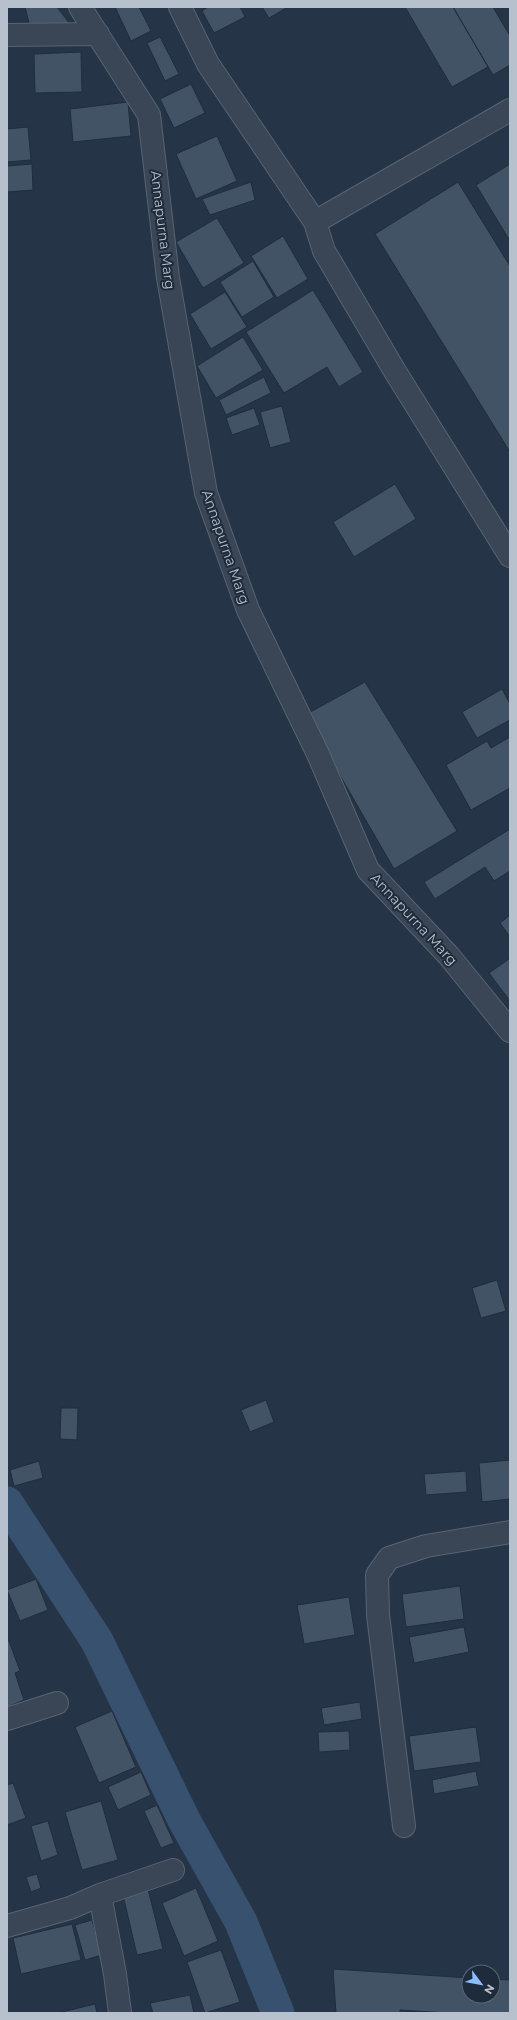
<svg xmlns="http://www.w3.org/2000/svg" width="517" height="2020" font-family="Montserrat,sans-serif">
  <rect width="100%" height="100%" fill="#253446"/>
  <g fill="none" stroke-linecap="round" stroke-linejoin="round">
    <path stroke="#37516e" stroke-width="33" d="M7,1503L97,1641L184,1820L241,1922L278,2013"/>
  </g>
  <path fill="#415365" stroke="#202d3c" d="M25,7H57L70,24L30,27Z
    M115,7H139L151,31L131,41Z
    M208,7H240L245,17L214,33L202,11Z
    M262,7H288L269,18Z
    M405,7H453L488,67L452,87Z
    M453,7H493L510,36V65L493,75Z
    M160,37L179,74L165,81L147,43Z
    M81,52L82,92L35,93L34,54Z
    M191,84L205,113L174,128L160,99Z
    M128,102L131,136L73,142L70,109Z
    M28,127L31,160L7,162V129Z
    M217,136L237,181L196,199L176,154Z
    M32,164L33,190L7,192V166Z
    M510,164V241L476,185Z
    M251,182L255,200L210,215L202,199Z
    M458,182L510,266V452L375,234Z
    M217,218L244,263L203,288L176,242Z
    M283,236L308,279L277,298L251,256Z
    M253,261L274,297L242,317L220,282Z
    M313,290L363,372L339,387L327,367L284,393L246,332Z
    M225,292L247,327L211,349L190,314Z
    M243,337L263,370L216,398L197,366Z
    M264,377L271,393L226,415L219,400Z
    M282,406L291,442L270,448L260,412Z
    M254,408L260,425L232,435L226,418Z
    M395,484L416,519L354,557L333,522Z
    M365,682L457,831L394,869L305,715Z
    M502,689L510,704V720L477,738L462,712Z
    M510,737V788L471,810L446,765L487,741L491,748Z
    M510,829V871L494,881L485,867L435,899L424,882Z
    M510,915V937L500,923Z
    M509,959L510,961V1001L489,973Z
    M497,1280L506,1311L481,1318L472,1288Z
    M266,1400L274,1422L250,1432L241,1410Z
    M61,1408H78L77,1440L60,1439Z
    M510,1460V1499L482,1502L479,1463Z
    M39,1461L43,1478L14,1486L10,1470Z
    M466,1471L467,1492L426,1495L424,1474Z
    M36,1579L48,1610L20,1621L7,1590Z
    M460,1586L464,1619L406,1627L402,1594Z
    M349,1597L355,1635L304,1644L297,1605Z
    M464,1627L469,1652L414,1663L409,1637Z
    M9,1641L20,1671L15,1673L24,1700L7,1707V1642Z
    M360,1702L362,1719L324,1725L321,1708Z
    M112,1711L136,1767L99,1783L75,1727Z
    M476,1727L481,1762L414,1771L409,1736Z
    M349,1731L350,1750L319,1752L318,1732Z
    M476,1771L479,1786L434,1794L432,1780Z
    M141,1772L151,1795L118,1810L108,1787Z
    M13,1783L26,1818L7,1825V1785Z
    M101,1801L118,1860L82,1870L65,1812Z
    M157,1805L174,1843L161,1848L144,1811Z
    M48,1821L58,1855L41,1861L31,1826Z
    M37,1874L41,1888L31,1892L26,1877Z
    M147,1885L163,1949L137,1955L122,1891Z
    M196,1888L218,1941L184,1956L162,1903Z
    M92,1920L102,1955L85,1960L75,1925Z
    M72,1924L81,1960L21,1974L13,1938Z
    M221,1950L240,2002L205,2013L187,1962Z
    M333,1969L469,1978V1996H493V1979L510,1980V2013H448L400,2010V2013H336Z
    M190,1995L194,2013H153L150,2003Z
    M95,2004L97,2013H58Z"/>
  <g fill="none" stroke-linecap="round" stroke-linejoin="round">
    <defs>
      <path id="street" d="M80,7L149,115L168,278L206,493L248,610L318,754L368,870L449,956L510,1031
        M180,7L208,64L315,222L324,251L396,373L510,556
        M7,35L98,34
        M315,222L510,110
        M7,1719L57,1703
        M404,1826L378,1615L377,1575L389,1558L426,1546L510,1532
        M100,1895L173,1870
        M7,1926L70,1908L100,1895L115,1974L120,2013"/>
    </defs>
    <use href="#street" stroke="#586472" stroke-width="24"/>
    <use href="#street" stroke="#3a4655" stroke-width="22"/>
  </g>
  <g text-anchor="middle" stroke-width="4" stroke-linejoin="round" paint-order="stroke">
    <g font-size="14" fill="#b7c1ce" stroke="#1e2b3a">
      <text transform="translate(163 230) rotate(83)" y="5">Annapurna Marg</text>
      <text transform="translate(226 547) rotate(71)" y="5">Annapurna Marg</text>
      <text transform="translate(414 919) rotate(47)" y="5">Annapurna Marg</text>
    </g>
  </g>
  <rect width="517" height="2020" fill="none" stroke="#b7c1ce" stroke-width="16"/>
  <g transform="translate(481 1984) rotate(122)"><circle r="19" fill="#1e2b3a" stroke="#5b6775"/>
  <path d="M0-3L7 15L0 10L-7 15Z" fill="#8cbeff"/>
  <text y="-6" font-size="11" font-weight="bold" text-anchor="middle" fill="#b7c1ce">N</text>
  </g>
</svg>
